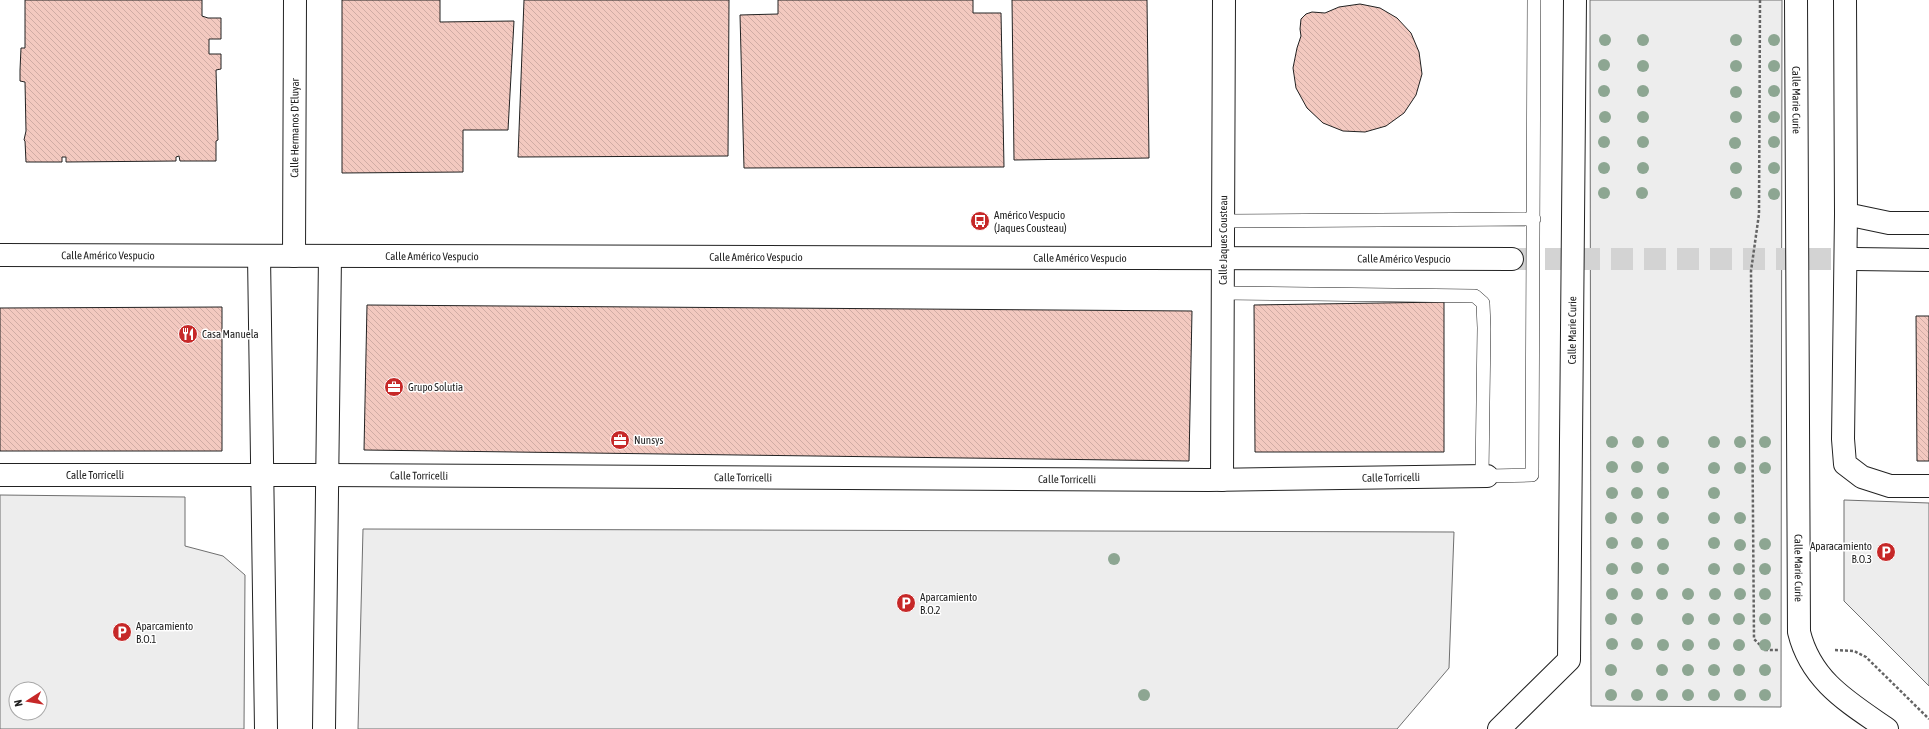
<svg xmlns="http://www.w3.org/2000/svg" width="1929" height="729" font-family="'Asap Condensed',sans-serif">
  <defs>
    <pattern id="building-back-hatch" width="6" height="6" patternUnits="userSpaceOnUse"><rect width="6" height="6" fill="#f3c9c0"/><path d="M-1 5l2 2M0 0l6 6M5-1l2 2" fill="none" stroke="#d0aca5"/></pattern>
  </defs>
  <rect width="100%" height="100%" fill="#fff"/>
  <path fill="#ededed" stroke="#6f6f6f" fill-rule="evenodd" d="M1590,0H1782L1781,707L1591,706Z
    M0,495L185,497V546L223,556L245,575L244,729H0ZM16,689H40V713H16Z
    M1844,500L1929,503V686L1844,601Z
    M363,529L1454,532L1449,668L1397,729H358Z"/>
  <path fill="url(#building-back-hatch)" stroke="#222" d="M25,0H202V16L208,18H221V39H209V54H221V69L216,70L218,140L216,141V161H180L179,156L176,157V161L66,162V157H62V162H26L25,141L24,140L26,131L25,82L20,81V70L21,48H25Z
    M342,0H440V22L514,21L508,130H463V172L342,173Z
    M524,0H729L728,156L518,157Z
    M778,0H973V13H1001L1004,167L744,168L740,15L778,14Z
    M1012,0H1147L1149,158L1014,160Z
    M1360,4L1380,8L1397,18L1411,33L1419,52L1422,74L1416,95L1404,113L1386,126L1365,132L1343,131L1323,123L1307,108L1296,88L1293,68L1297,48L1301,36L1300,29L1301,19L1306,14L1312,12L1325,13L1339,7Z
    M1444,302V452H1255L1254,305Z
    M367,305L1192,311L1189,461L364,450Z
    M222,307V451H0V308Z
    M1916,316H1929V461H1917Z"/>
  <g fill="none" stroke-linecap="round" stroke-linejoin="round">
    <path stroke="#d3d3d3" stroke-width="22" stroke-dasharray="22 11" stroke-linecap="butt" d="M1512,259H1855"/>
    <defs>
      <path id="lane" d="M1224,221L1534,219
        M1223,293L1475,296L1483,303L1484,328L1482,476
        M1487,476L1532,475L1534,0"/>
      <g id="street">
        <path d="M1845,0L1846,214L1843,439L1845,464L1862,477L1890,486H1929"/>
        <path d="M1846,214L1889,223H1929"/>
        <path d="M259,256L266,729"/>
        <path id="s1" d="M294,256L295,0"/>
        <path id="s2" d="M0,475H327L1209,480L1487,476"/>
        <path id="s3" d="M1222,480L1224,0"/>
        <path d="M324,729L330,256"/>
      </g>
      <g id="secondary">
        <path id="s4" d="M0,255L1512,259"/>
        <path d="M1855,259L1929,260"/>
      </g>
      <g id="primary">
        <path id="s5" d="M1796,0L1799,632C1811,681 1848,702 1887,729"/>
        <path id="s6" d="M1499,729L1569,660L1575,0"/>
      </g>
    </defs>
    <use href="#lane" stroke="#222" stroke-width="14"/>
    <use href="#street" stroke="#222" stroke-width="24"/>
    <use href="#secondary" stroke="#222" stroke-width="24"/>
    <use href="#primary" stroke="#222" stroke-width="24"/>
    <path stroke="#646464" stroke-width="2.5" stroke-dasharray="3 2" stroke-linecap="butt" d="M1760,0L1759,214L1751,271L1754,639L1765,650H1778
      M1835,650L1854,651L1866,657L1929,719"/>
    <use href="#lane" stroke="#fff" stroke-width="13"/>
    <use href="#street" stroke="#fff" stroke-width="22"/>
    <use href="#secondary" stroke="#fff" stroke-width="22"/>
    <use href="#primary" stroke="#fff" stroke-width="22"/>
  </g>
  <g fill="#8da692">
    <circle cx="1605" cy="40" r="6"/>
    <circle cx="1643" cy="40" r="6"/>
    <circle cx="1736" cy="40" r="6"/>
    <circle cx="1774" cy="40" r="6"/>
    <circle cx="1604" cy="65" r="6"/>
    <circle cx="1643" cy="66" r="6"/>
    <circle cx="1736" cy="66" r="6"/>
    <circle cx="1774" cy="66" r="6"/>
    <circle cx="1604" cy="91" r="6"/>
    <circle cx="1643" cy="91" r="6"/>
    <circle cx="1774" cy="91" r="6"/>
    <circle cx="1736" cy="92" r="6"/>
    <circle cx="1605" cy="117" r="6"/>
    <circle cx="1643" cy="117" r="6"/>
    <circle cx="1736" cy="117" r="6"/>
    <circle cx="1774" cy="117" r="6"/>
    <circle cx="1604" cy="142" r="6"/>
    <circle cx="1643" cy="142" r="6"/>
    <circle cx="1774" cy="142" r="6"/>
    <circle cx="1735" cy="143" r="6"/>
    <circle cx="1604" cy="168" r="6"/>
    <circle cx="1643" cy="168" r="6"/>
    <circle cx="1736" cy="168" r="6"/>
    <circle cx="1774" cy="168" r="6"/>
    <circle cx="1604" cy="193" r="6"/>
    <circle cx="1642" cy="193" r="6"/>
    <circle cx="1736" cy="193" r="6"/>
    <circle cx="1774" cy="194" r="6"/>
    <circle cx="1612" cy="442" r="6"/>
    <circle cx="1638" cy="442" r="6"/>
    <circle cx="1663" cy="442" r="6"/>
    <circle cx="1714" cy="442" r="6"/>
    <circle cx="1740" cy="442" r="6"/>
    <circle cx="1765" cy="442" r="6"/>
    <circle cx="1612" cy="467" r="6"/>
    <circle cx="1637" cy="467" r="6"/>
    <circle cx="1663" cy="468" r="6"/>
    <circle cx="1714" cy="468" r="6"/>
    <circle cx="1740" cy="468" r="6"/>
    <circle cx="1765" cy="468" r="6"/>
    <circle cx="1612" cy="493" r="6"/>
    <circle cx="1637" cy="493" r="6"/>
    <circle cx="1663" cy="493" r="6"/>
    <circle cx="1714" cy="493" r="6"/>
    <circle cx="1611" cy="518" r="6"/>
    <circle cx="1637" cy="518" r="6"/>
    <circle cx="1663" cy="518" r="6"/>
    <circle cx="1714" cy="518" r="6"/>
    <circle cx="1740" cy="518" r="6"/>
    <circle cx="1612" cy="543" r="6"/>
    <circle cx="1637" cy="543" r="6"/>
    <circle cx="1714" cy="543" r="6"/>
    <circle cx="1663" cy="544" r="6"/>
    <circle cx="1765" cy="544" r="6"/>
    <circle cx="1740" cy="545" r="6"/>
    <circle cx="1114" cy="559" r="6"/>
    <circle cx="1637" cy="568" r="6"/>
    <circle cx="1612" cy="569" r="6"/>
    <circle cx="1663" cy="569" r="6"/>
    <circle cx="1714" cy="569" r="6"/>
    <circle cx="1739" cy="569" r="6"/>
    <circle cx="1765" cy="569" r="6"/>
    <circle cx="1612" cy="594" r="6"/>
    <circle cx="1637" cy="594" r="6"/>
    <circle cx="1662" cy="594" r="6"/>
    <circle cx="1688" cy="594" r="6"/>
    <circle cx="1715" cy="594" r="6"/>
    <circle cx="1740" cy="594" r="6"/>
    <circle cx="1765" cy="594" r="6"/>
    <circle cx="1611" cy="619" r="6"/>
    <circle cx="1637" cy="619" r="6"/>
    <circle cx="1688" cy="619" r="6"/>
    <circle cx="1714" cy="619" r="6"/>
    <circle cx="1739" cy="619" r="6"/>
    <circle cx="1765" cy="619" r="6"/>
    <circle cx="1612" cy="644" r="6"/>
    <circle cx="1637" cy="644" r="6"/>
    <circle cx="1714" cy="644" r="6"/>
    <circle cx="1663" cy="645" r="6"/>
    <circle cx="1688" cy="645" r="6"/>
    <circle cx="1739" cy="645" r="6"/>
    <circle cx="1765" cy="645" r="6"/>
    <circle cx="1611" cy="670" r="6"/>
    <circle cx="1662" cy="670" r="6"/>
    <circle cx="1688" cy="670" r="6"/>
    <circle cx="1714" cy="670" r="6"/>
    <circle cx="1739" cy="670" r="6"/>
    <circle cx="1765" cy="670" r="6"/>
    <circle cx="1144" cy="695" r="6"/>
    <circle cx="1611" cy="695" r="6"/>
    <circle cx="1637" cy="695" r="6"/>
    <circle cx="1662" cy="695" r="6"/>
    <circle cx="1688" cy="695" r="6"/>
    <circle cx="1714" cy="695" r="6"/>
    <circle cx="1740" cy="695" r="6"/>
    <circle cx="1765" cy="695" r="6"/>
  </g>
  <defs>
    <symbol id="bus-disc" viewBox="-11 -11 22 22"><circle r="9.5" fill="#c62828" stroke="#fff"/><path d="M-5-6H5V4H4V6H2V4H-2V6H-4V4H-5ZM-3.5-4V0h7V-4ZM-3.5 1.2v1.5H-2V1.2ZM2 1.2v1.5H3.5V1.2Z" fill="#fff"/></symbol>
    <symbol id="restaurant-disc" viewBox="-11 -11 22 22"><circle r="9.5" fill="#c62828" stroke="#fff"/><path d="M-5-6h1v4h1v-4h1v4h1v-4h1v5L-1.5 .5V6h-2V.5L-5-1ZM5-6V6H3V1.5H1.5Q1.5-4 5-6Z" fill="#fff"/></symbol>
    <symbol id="office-disc" viewBox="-11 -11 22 22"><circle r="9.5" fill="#c62828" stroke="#fff"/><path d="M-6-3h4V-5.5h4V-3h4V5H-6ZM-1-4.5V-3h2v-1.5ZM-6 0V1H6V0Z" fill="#fff"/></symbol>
    <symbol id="parking-disc" viewBox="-11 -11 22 22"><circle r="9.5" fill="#c62828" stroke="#fff"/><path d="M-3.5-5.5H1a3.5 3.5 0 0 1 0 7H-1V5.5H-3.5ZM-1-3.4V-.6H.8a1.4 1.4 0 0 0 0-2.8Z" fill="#fff"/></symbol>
  </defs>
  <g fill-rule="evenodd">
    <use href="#bus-disc" x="969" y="210" width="22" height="22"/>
    <use href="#restaurant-disc" x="177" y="323" width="22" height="22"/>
    <use href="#office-disc" x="383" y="376" width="22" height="22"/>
    <use href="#office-disc" x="609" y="429" width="22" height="22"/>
    <use href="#parking-disc" x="1875" y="541" width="22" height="22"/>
    <use href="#parking-disc" x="895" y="592" width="22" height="22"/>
    <use href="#parking-disc" x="111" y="621" width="22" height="22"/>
  </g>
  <g text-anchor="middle" stroke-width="3" stroke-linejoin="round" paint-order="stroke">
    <g font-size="11" fill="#222" stroke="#fff">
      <text dy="4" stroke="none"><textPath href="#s5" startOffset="100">Calle Marie Curie</textPath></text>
      <text dy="4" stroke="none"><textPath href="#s1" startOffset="128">Calle Hermanos D'Eluyar</textPath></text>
      <text dy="4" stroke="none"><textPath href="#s3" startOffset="240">Calle Jaques Cousteau</textPath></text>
      <text dy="4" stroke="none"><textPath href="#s4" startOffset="108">Calle Américo Vespucio</textPath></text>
      <text dy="4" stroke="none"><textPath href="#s4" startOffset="432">Calle Américo Vespucio</textPath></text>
      <text dy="4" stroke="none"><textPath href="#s4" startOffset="756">Calle Américo Vespucio</textPath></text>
      <text dy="4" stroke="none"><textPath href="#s4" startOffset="1080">Calle Américo Vespucio</textPath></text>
      <text dy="4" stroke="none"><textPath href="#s4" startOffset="1404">Calle Américo Vespucio</textPath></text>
      <text dy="4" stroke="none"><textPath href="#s6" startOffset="428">Calle Marie Curie</textPath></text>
      <text dy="4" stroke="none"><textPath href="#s2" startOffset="95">Calle Torricelli</textPath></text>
      <text dy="4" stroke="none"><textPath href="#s2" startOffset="419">Calle Torricelli</textPath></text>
      <text dy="4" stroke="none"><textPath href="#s2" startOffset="1391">Calle Torricelli</textPath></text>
      <text dy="4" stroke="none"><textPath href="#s2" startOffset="743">Calle Torricelli</textPath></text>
      <text dy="4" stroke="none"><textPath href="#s2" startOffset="1067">Calle Torricelli</textPath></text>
      <text dy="4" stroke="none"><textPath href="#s5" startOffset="568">Calle Marie Curie</textPath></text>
    </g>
    <g font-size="11" fill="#222" stroke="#fff" text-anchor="start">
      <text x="994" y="219">Américo Vespucio<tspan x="994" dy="13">(Jaques Cousteau)</tspan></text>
      <text x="202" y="338">Casa Manuela</text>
      <text x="408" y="391">Grupo Solutia</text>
      <text x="634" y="444">Nunsys</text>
      <text x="1872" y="550" text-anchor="end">Aparacamiento<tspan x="1872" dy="13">B.O.3</tspan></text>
      <text x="920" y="601">Aparcamiento<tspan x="920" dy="13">B.O.2</tspan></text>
      <text x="136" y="630">Aparcamiento<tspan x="136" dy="13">B.O.1</tspan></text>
    </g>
  </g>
  <g transform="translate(28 701) rotate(258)"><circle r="19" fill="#ffffff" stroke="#a7a7a7"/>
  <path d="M0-3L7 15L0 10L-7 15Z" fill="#c62828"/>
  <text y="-6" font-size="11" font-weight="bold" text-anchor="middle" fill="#222222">N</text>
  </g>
</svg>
